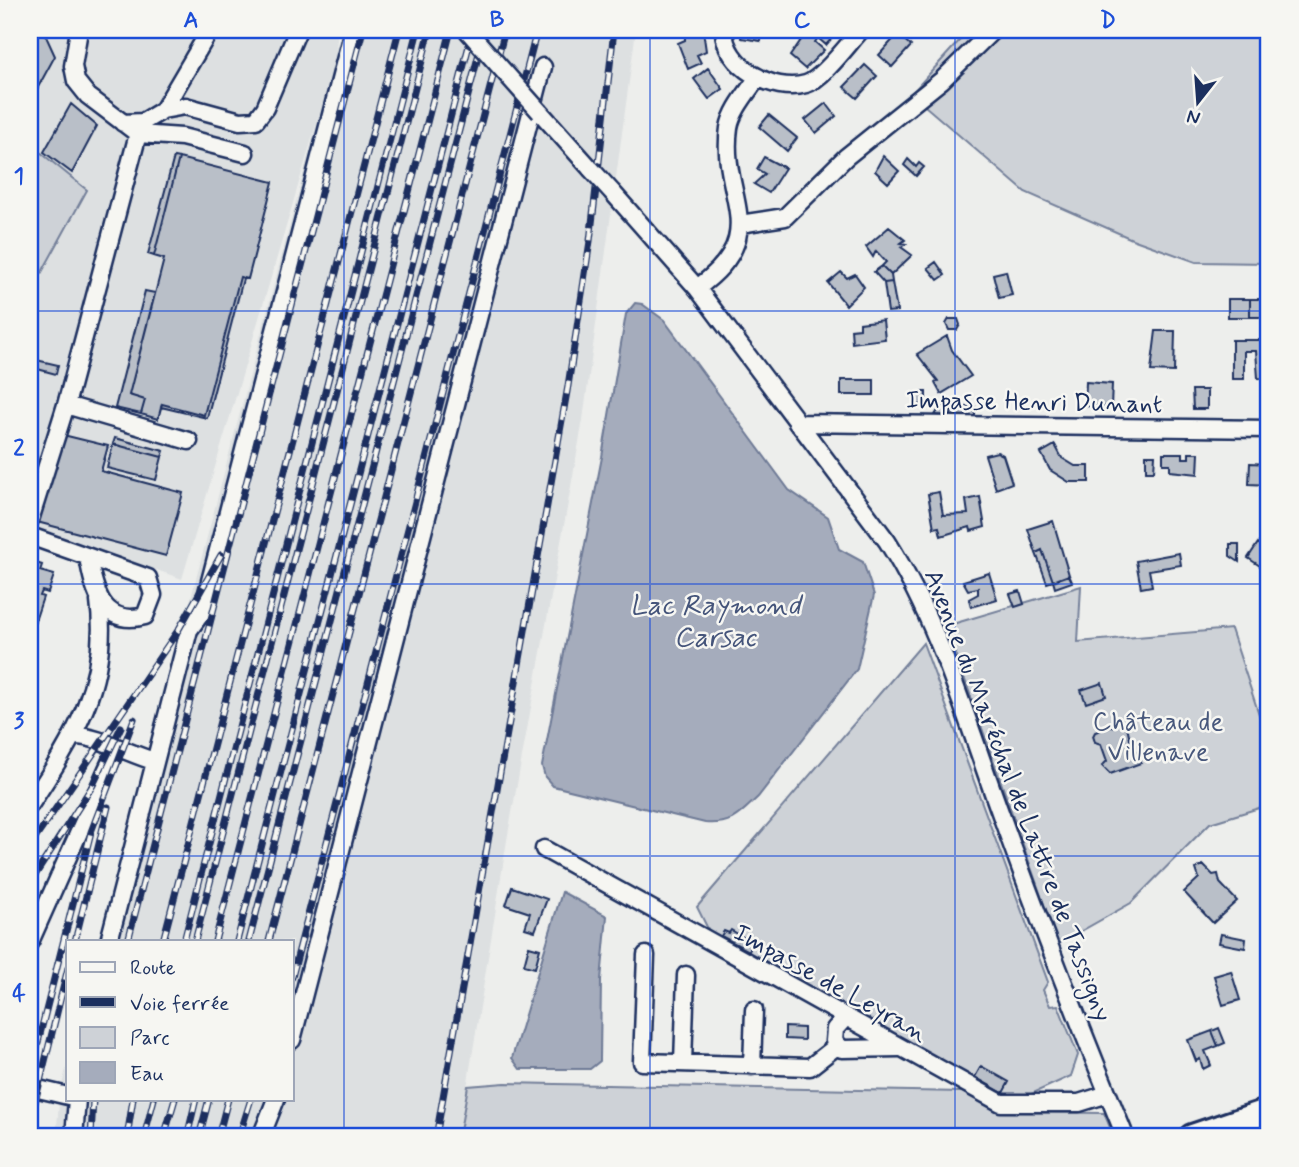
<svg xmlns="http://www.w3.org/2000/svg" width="1299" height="1167" font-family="Mynerve,sans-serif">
  <rect width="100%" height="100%" fill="#edeeec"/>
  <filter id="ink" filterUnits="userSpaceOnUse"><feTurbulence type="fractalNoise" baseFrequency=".0143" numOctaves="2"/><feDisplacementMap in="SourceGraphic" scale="14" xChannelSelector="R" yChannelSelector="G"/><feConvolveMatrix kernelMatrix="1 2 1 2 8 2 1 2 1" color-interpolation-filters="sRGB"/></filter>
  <g filter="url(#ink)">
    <path fill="#dde0e1" d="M30,30H338L336,49L342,30H636L583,420L507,840L459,1137H56L60,1092L68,1062V1099H292V941H100L319,115L182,579L30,525V294L87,190L30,144Z"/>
    <path fill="#ced2d7" stroke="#74809a" stroke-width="2" d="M969,30H1269V263L1196,262L1132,239L1025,192L911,94Z
      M30,144L87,190L30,294Z
      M1081,586L1078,642L1231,629L1269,745V805L1210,823L1131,903L1058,944L946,626Z
      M923,643L1048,982L1043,990L1050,1006L1058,1005L1078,1055L1071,1076L1029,1095L1001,1094L709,931L697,907Z
      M505,1083L963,1092L1000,1112L1104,1113L1112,1132H785L660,1137H459L468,1086Z"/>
    <path fill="#a5acbc" stroke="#6e7a96" stroke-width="2" d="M635,303L642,304L664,320L789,490L828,517L839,549L863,562L874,595L857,669L758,797C739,815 732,825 705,823L553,786L545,777L542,766L602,457L626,314Z
      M562,892L607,916L601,980L600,1061L590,1069H520L512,1058Z"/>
    <path fill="#b9bfc8" stroke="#1b2f5e" stroke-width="2" d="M30,30L45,34L55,56L30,102Z
      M685,30H703L706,51L697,55L701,63L688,69L678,43L685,40Z
      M742,30H766H762L761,41L741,38Z
      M808,30H839L826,45L818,38L815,42L824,50L805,69L790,56Z
      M898,34L911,46L892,67L879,55Z
      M865,65L877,76L857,98L844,87Z
      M708,68L723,89L709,99L694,79Z
      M826,103L836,116L816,133L805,120Z
      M71,104L97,126L72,173L44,152Z
      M769,115L797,138L787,151L759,127Z
      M883,156L899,171L888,183L875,171Z
      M174,157L179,158L154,256L148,254Z
      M764,157L785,168L769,193L754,184L765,174L757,169Z
      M179,158L273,182L248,279L240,277L204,415L162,404L158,419L141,414L145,400L129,395L164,259L154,256Z
      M908,159L916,167L919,163L924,167L916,176L904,165Z
      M889,227L905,240L901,243L906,244L901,247L912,255L891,275L882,266L886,262L876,251L873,257L866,247Z
      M936,262L945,275L938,280L928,268Z
      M882,266L891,275L892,282L884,283L874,272Z
      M1006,271L1012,295L999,298L993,274Z
      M841,272L847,278L855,274L864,287L846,305L828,283Z
      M240,277L248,279H243L207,418L161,407L162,404L204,415Z
      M892,282L897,311L888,312L884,283Z
      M145,291L155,293L129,395L145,400L141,414L115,408Z
      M1228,299H1250V317H1228Z
      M1250,299H1266V317H1250Z
      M949,319H958L960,325L957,330H949L946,324Z
      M883,320L885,339L852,343L851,329L860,328V323Z
      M1156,331H1175L1174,372L1151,371Z
      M947,336L952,350L971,376L941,394L935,383L938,381L917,354Z
      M1232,340H1269V379L1258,378L1256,351H1244V379H1232Z
      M32,359L58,365L56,374L30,367Z
      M841,380H874V395H841Z
      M1086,382L1112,384L1111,407L1085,406Z
      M1192,390H1207V409H1193Z
      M915,392H926V405H915Z
      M941,406H952L951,416L935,415Z
      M952,407H975V416H951Z
      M59,434L108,446L101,471L183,493L166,556L37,522Z
      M115,438L164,451L162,457L113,444Z
      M113,444L162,457L156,480L107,468Z
      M1055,445L1062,458L1075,466H1089V482H1069L1050,470L1041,453Z
      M997,452L1003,455L1012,483L996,489L985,455Z
      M1163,453H1183V458H1189V453H1199L1198,474L1170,471V464H1163Z
      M1146,455H1155L1154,471H1146Z
      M1250,463L1269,464V485L1249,484Z
      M939,492L943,515L968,514L966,500L980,497L985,527L971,531L970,527L941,536L939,527L934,528L928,494Z
      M1053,521L1069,575L1053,581L1042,550L1036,553L1028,529Z
      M1258,543L1269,551V572L1248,558Z
      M1230,544H1239V562L1230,556Z
      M1042,550L1053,581L1047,583L1036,553Z
      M1179,553L1181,565L1149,570L1152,586L1141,588L1136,561Z
      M36,563L42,565L40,571L54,575L48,593L42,591L40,596L43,597L34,624L32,623L30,628L33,629L30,641V568L34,569Z
      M989,573L997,599L971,607L969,599L978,594V588L968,590L963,581Z
      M1069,575L1072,582L1055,588L1053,581Z
      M1020,591L1024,604L1015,607L1010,594Z
      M1102,683L1106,696L1086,703L1081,690Z
      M1126,722L1133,752L1137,751L1141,763L1110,774L1102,766L1107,761L1101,744L1095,742L1093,736L1095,732Z
      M1203,865L1213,875L1218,874L1220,883L1237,901L1213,923L1184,892L1199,878L1196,869Z
      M512,887L547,899L535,931L525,928L530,913L506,905Z
      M731,930L753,943L749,951L721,936L724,931L729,933Z
      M1221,934L1246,939L1245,948L1219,943Z
      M529,946L540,949L535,968L524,965Z
      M1231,971L1240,1000L1223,1005L1214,976Z
      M785,1027L804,1028V1040L785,1039Z
      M1219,1028L1225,1043L1218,1046L1212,1031Z
      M1212,1031L1218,1046L1205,1051L1211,1065L1203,1069L1200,1059L1196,1061L1188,1040Z
      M981,1066L1009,1082L1003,1093L975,1077Z"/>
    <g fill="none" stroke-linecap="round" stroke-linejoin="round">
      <defs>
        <path id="minor" d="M79,30L73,66L76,81L88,96L138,134L182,137L245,153
          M724,30C724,66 773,94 806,84C823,79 849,43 861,30
          M163,110L210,30
          M540,112L591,169
          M123,123L143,122L163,110L185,106L240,121L256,120L265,108L298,30
          M613,193L697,288L887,541C940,625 967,722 1001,815C1039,921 1080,1026 1123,1131
          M740,224L785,217L846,157L942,80L993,30
          M697,288C774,233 719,197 729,128C732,110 748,92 758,77
          M66,405L138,134
          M797,423L1269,429
          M30,520L66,405L189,441
          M30,536L148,578L153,595L145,616C102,627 94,590 88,557
          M75,736C98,736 129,754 154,761
          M30,805C73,739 110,683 99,601
          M544,849L1001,1103H1079L1108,1094
          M109,941L189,630L202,612L353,30
          M30,942L116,749
          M646,955L642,1062L810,1067L838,1045
          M845,1018L835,1029L834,1041L842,1049L899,1048
          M292,1040L543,67
          M683,1063L686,975
          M752,1066L754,1010
          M30,1087L68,1096
          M74,1137L77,1099
          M261,1137L276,1099"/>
        <path id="highway" d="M1192,1137L1269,1111"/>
      </defs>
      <use href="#minor" stroke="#1b2f5e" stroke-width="21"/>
      <use href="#highway" stroke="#1b2f5e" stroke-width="30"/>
      <use href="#minor" stroke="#f6f6f2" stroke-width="16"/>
      <use href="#highway" stroke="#f6f6f2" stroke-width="24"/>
      <defs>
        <path id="rail" d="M30,846L179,629L221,555
          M30,883L93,785L121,727
          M75,941L108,807
          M128,941L363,30
          M163,941L399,30
          M184,941L418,30
          M195,941L430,30
          M215,941L451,30
          M237,941L473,30
          M249,941L485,30
          M269,941L505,30
          M292,977L537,30
          M30,1074L91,832L134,719
          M34,1106L68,968
          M91,1137L93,1099
          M127,1137L133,1099
          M144,1137L154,1099
          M164,1137L175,1099
          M187,1137L196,1099
          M199,1137L209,1099
          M218,1137L228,1099
          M239,1137L251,1099
          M436,1137L568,386L590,241L614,30"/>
      </defs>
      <use href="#rail" stroke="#1b2f5e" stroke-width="7"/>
      <use href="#rail" stroke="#f6f6f2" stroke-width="4.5" stroke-dasharray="13" stroke-linecap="butt"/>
      <defs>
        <path id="minor-bridge" d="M467,30L540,112
          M591,169L613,193"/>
      </defs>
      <use href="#minor-bridge" stroke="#1b2f5e" stroke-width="21" stroke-linecap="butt"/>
      <use href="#minor-bridge" stroke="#f6f6f2" stroke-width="16"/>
    </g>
  </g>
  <path fill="none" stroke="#1d4ed8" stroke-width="2" stroke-opacity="0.55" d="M344,30V1137M650,30V1137M955,30V1137M30,311H1269M30,584H1269M30,856H1269"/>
  <g text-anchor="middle" stroke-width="5" stroke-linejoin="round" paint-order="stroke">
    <g font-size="26" fill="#1b2f5e" stroke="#f6f6f2">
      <text transform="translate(1034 401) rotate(1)" y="9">Impasse Henri Dunant</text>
      <text transform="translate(1019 795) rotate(69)" y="9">Avenue du Maréchal de Lattre de Tassigny</text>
      <text transform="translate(831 982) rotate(29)" y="9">Impasse de Leyran</text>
    </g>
    <g font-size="26" fill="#48587c" stroke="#f6f6f2">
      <text x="1158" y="730">Château de<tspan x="1158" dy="30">Villenave</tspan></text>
    </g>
    <g font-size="28" font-style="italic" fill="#44547a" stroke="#f6f6f2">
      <text x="715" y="614">Lac Raymond<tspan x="715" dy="32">Carsac</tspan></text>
    </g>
  </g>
  <rect width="1299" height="1167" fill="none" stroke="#f6f6f2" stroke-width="77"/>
  <rect x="66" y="940" width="228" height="161" fill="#f6f6f2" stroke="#9ea6b7" stroke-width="2"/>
  <rect x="80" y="962" width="35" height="10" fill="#f6f6f2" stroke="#9ea6b7" stroke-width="2"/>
  <text x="130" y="974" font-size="21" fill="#1b2f5e">Route</text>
  <rect x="80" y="997" width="35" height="10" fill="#1b2f5e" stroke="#9ea6b7" stroke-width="2"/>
  <text x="130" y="1010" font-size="21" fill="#1b2f5e">Voie ferrée</text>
  <rect x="80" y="1027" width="35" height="21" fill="#ced2d7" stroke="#9ea6b7" stroke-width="2"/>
  <text x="130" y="1044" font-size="21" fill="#1b2f5e">Parc</text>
  <rect x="80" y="1062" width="35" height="21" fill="#a5acbc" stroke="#9ea6b7" stroke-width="2"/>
  <text x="130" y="1080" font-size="21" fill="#1b2f5e">Eau</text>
  <g transform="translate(1198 102) rotate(197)" stroke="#f6f6f2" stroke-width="5" paint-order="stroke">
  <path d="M0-5L12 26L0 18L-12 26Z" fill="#1b2f5e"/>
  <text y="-10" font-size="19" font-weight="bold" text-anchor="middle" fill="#1b2f5e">N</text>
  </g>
  <rect x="38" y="38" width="1222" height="1090" fill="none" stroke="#1d4ed8" stroke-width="2.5"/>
  <g font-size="23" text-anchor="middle" font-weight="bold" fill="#1d4ed8">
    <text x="191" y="27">A</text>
    <text x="497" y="27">B</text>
    <text x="802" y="27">C</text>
    <text x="1108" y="27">D</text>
    <text x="19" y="183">1</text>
    <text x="19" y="455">2</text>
    <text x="19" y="728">3</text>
    <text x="19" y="1000">4</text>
  </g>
</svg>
